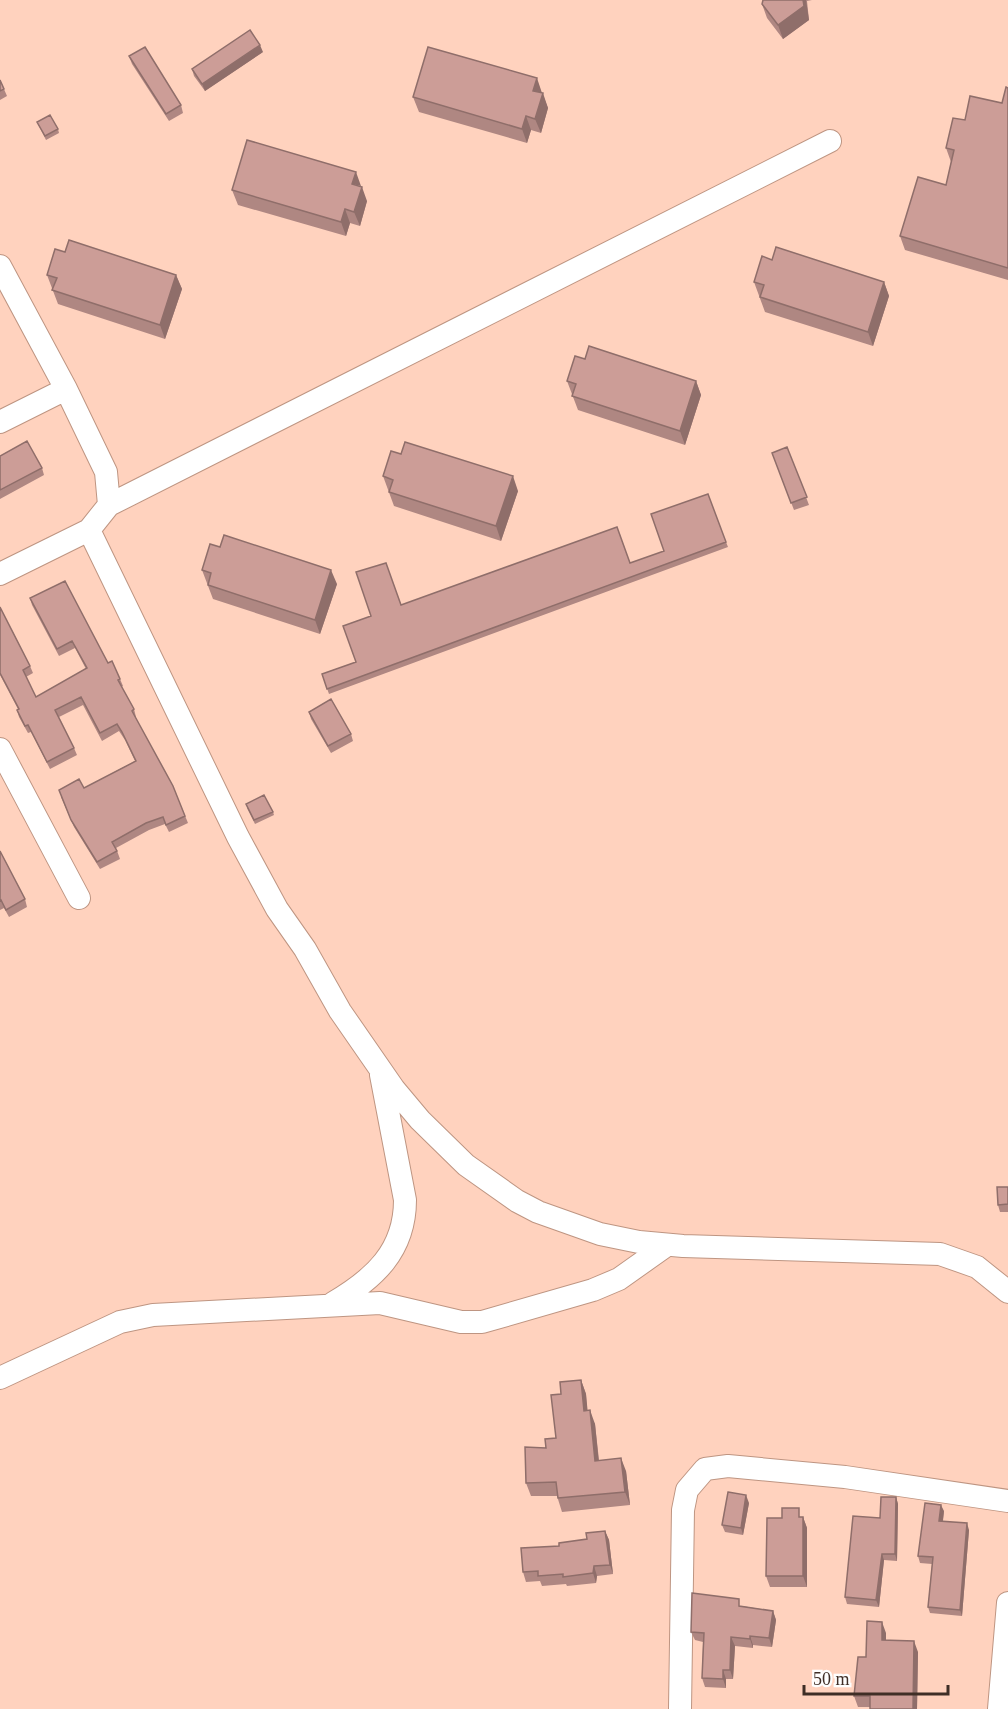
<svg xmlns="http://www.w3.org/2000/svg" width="1008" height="1709" font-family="Georgia,serif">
  <rect width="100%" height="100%" fill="#ffd2be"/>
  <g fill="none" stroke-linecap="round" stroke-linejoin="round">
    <defs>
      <path id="minor" d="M0,266L66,389L106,472L109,505
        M0,422L66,389
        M89,530L238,837L277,909L305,949L340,1011L394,1089L420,1120L466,1165L517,1201L538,1212L600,1234L639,1242L683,1246L940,1254L977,1267L1008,1292
        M0,574L89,530L109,505L830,141
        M0,749L79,898
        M333,1303C374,1279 405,1251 405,1200L381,1075
        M0,1378L120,1322L153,1315L380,1303L461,1322H482L593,1290L619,1279L667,1245
        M680,1709L683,1510L687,1490L705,1469L728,1466L845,1477L1008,1501
        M999,1709L1008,1603"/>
    </defs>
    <use href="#minor" stroke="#be9582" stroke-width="24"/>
    <use href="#minor" stroke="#fff" stroke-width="22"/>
  </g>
  <path fill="#af8782" d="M763,0H812L807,1L809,20L783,39L767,18L762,4Z
    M263,52L205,91L194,76L192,69Z
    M129,56L181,105L183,113L169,121L132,64Z
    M0,80L7,96L0,100Z
    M1008,88V280L905,250L900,236L946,185L951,162L946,148L965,120L1002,103Z
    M542,93L548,108L541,133L531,130L527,143L419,112L413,97Z
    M37,122L58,129L59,133L46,140Z
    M232,190L367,201L360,226L350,223L346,236L238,205Z
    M65,252L176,275L182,289L165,339L58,304L47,275Z
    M772,260L884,282L889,296L873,346L765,312L754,282Z
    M585,359L696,381L701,395L685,445L578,410L567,381Z
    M787,447L809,505L794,510L772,453Z
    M0,456L42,468L44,475L0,499Z
    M383,476L518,491L501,541L394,506Z
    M726,542L728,547L329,694L322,674L356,662L401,605L630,563Z
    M202,570L337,584L320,634L213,599Z
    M30,598L108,663L120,679L123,686L121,687L134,709L136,717H135L173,786L188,823L169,832L165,824L149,830L116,848L120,859L100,869L74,827L61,797L84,788L135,761L125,740L119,731L102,741L83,705L59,717L74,748L77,755L50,769L31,732L28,733L19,717L17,710L18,709L0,675V607L30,666L33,673L26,677L36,697L86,669L75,648L59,656L32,605Z
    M309,712L351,734L353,741L331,753L311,719Z
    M247,808L273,812L274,815L255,824Z
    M0,851L25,899L27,907L9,917L4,908L0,910Z
    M1008,1187V1212H1000L998,1205Z
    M581,1380L586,1394L587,1411L595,1424L599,1460L626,1471L630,1505L562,1512L557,1496H531L526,1483L556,1438L561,1394Z
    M896,1497L898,1504L897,1561L884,1560L879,1607L847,1604L845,1597L880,1518Z
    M749,1503L743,1535L725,1532L722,1525Z
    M944,1511L943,1521L969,1530L962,1616L930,1613L928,1607L932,1564L920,1563L918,1556Z
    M802,1517H803L807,1528V1587H770L766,1576Z
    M605,1531L609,1540L613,1574L597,1576L596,1583L567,1586L566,1584L542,1586L540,1581L526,1582L523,1572L559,1546L587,1539Z
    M742,1606L773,1611L776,1620L772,1647L753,1645V1648L735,1646L733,1679H726V1688L705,1687L702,1678L703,1642L695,1640L691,1632Z
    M886,1633V1640L918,1652L917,1709H870V1707H858L854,1696L866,1657Z"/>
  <path fill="#8f6e6a" d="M803,0H806L809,20L783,39L778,25Z
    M260,45L263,52L205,91L202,84Z
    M537,78L542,93L533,91Z
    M543,93L548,108L541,133L535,119Z
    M526,116L531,130L527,143L522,129Z
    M356,172L361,186L352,184Z
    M362,187L367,201L360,226L354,212Z
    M345,209L350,223L346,236L341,222Z
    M176,275L182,289L165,339L160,325Z
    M884,282L889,296L873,346L868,332Z
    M696,381L701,395L685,445L680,431Z
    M513,476L518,491L501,541L496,526Z
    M331,570L337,584L320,634L315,620Z
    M581,1380L586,1394L589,1425L584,1411Z
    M590,1410L595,1424L600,1474L595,1461Z
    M621,1458L626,1471L630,1505L625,1492Z
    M746,1495L749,1503L743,1535L741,1528Z
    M896,1497L898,1504L897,1561L895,1554Z
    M941,1505L944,1511L942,1527L939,1521Z
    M803,1517L807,1528V1587L803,1576Z
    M967,1523L969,1530L962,1616L960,1610Z
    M605,1531L609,1540L613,1574L610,1565Z
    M882,1554L884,1560L879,1607L876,1600Z
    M594,1566L597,1576L596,1583L593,1573Z
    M773,1611L776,1620L772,1647L769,1638Z
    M882,1622L886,1633V1651L882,1640Z
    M750,1636L753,1645V1648L750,1639Z
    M731,1637L735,1646L733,1679L730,1670Z
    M914,1641L918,1652L917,1709H913Z
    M723,1670L726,1679V1688L723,1679Z"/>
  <path fill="#cc9d97" stroke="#8f6e6a" stroke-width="1.5" d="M763,0H803L804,6L778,25L762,4Z
    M250,30L260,45L202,84L192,69Z
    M145,47L181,105L166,114L129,56Z
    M428,47L537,78L533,91L543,93L535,119L526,116L522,129L413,97Z
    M0,80L4,89L0,91Z
    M1006,87L1008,88V268L900,236L918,177L946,185L954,150L946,148L953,118L965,120L970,96L1002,103Z
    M50,115L58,129L45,136L37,122Z
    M247,140L356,172L352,184L362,187L354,212L345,209L341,222L232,190Z
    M69,240L176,275L160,325L52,290L57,278L47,275L55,249L65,252Z
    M776,247L884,282L868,332L760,297L764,285L754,282L762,256L772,260Z
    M589,346L696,381L680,431L572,396L576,384L567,381L575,356L585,359Z
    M27,441L42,468L0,490V456Z
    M405,442L513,476L496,526L389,492L393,480L383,476L391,451L401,454Z
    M787,447L807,497L791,503L772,453Z
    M708,494L726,542L327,689L322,674L356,662L343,626L371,616L356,572L386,563L401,605L617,527L630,563L664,551L651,514Z
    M224,535L331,570L315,620L208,585L211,573L202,570L210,544L220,547Z
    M65,581L108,663L112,661L120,679L118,680L134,709L132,711L173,786L185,816L166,825L163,817L146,823L112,842L117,851L97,862L71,820L59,790L79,779L84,788L136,761L122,732L117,724L100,733L81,697L55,710L74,748L47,762L28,725L25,726L17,710L19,709L0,673V607L30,666L23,670L36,697L87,668L72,641L57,649L30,598Z
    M331,699L351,734L328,746L309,712Z
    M264,795L273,812L254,820L246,804Z
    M0,851L25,899L6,910L1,900L0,901Z
    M997,1187H1008V1204L998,1205Z
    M581,1380L584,1411L590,1410L595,1461L621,1458L625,1492L558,1498L556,1482L526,1483L525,1447L546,1448L545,1439L556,1438L551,1395L561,1394L560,1382Z
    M728,1492L746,1495L741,1528L722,1525Z
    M881,1497H896L895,1554H882L876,1600L845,1597L853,1516L880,1518Z
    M925,1503L941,1505L939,1521L967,1523L960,1610L928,1607L933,1557L918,1556Z
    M782,1508H799V1517H803V1576H766L767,1518H782Z
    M605,1531L610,1565L594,1566L593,1573L563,1577V1574L538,1576V1571L523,1572L521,1548L559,1546V1543L587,1539L586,1533Z
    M692,1593L739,1599V1606L773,1611L769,1638L750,1636V1639L731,1637L730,1670H723V1679L702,1678L704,1633L691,1632Z
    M867,1621L882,1622V1640L914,1641L913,1709H870V1696H854L858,1657H866Z"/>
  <path d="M804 1685v9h144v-9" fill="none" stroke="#3f2e26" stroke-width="3"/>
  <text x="813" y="1685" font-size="18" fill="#3f2e26" stroke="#fefefe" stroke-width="4.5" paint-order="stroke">50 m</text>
</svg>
